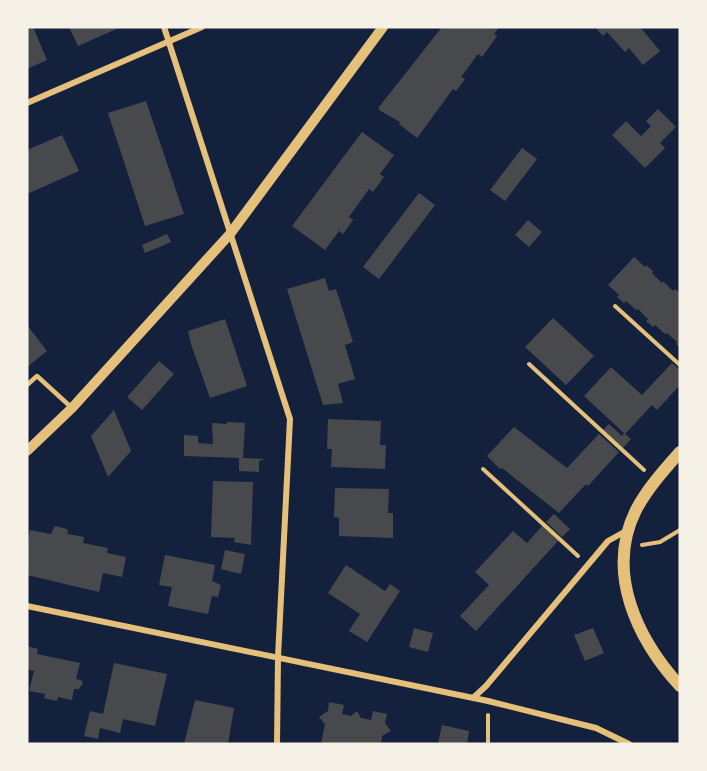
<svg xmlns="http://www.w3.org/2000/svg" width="707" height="771" font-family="Montserrat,sans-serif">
  <rect width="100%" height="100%" fill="#14213d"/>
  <path fill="#48494c" d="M27,27H33L47,60L27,69Z
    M69,27H121L78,46Z
    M442,27H499L494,34L497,36L482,57L478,54L461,77L465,79L456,91L453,89L417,138L399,124L400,122L379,110V107Z
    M595,27H640L660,51L643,65L629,48L625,52L607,32L603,36Z
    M146,101L184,214L145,226L108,113Z
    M658,109L676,127L660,143L665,148L645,168L612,135L626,121L641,136L651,126L646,121Z
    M362,132L394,155L380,174L384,177L373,192L369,189L349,217L353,220L343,234L339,231L325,250L292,226Z
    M62,135L79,171L27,194V150Z
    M522,148L537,159L505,201L490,190Z
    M419,193L435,205L379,279L363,267Z
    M528,220L542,232L529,247L515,235Z
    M167,234L171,242L145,253L142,245Z
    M634,257L645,267L646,265L653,271L652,273L662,283L663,281L673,291L675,289L680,293V348L676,344L677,342L667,333L665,334L655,325L653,327L646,321L648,319L638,309L636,310L626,301L624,303L617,297L619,295L608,285Z
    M325,278L329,291L336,289L353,342L345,345L355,379L338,384L343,403L323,405L287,289Z
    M553,318L594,356L566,385L525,347Z
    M225,319L247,386L210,398L191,344L188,331Z
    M27,325L47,351L27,367Z
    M159,361L174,374L142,410L127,397Z
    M672,363L680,370V385L657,410L652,405L625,434L584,396L611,367L642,395Z
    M114,410L131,451L108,477L91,436Z
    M328,419L381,421L380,445H386L385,469L331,467L332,449H327Z
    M227,422L245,423L243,458L265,459L259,461V472L239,471V458L184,456V435L198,436V443L213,444L212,423L227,424Z
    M609,424L622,436L624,433L631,439L623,448L603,430Z
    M514,427L567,468L599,434L619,452L588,486L586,484L559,513L502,468L500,469L487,456Z
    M213,481L253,482L251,545L234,542L235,538L211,537Z
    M335,488L389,489L388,513H393V538L339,536V518L334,517Z
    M554,514L570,529L562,537L546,522Z
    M55,526L67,529L68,534L84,537L83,543L108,548L107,553L126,557L122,577L103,573L99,592L27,575V542L30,530L51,534Z
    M542,526L558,541L476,631L460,616L489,585L475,572L513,531L527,543Z
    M225,550L245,554L241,574L221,569Z
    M165,555L215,565L212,581L221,585L218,597L212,596L208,614L168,606L172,587L159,585Z
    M346,565L385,591L390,584L400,591L367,642L349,631L360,614L328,593Z
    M414,628L433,633L428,652L409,647Z
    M593,628L604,653L585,661L574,635Z
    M27,646L38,649L37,654L80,663L76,679L81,680L83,683L79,689H74L72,700L58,697L57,701L44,698L45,694L29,691L34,671L27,669Z
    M114,663L167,674L155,726L123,719L120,733L100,728L98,739L84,736L90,711L103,714Z
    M195,700L234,708L228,744H184Z
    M329,702L344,705L342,714L351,716L357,711L361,718L371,720L373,711L387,714L385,723L391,731L382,736L381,744H321L325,724L319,717L328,711Z
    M442,725L469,731L467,744L438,743Z"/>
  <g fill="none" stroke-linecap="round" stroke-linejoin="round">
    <path stroke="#e5c07b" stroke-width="4" d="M615,306L680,365
      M529,364L644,470
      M483,469L578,556
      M642,545L660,542L680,530
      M488,744V715"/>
    <path stroke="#e5c07b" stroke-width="4.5" d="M27,385L37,376L72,408"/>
    <path stroke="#e5c07b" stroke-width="6" d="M164,27L290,419L278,657L277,744
      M27,103L202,27
      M27,606L488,701L596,728L629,744
      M473,698L486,686L608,541L626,531"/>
    <path stroke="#e5c07b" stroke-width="10" d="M27,451L72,408L230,234L383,27"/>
    <path stroke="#e5c07b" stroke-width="12" d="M680,452C664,470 647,489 636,510C605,572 637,639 680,686"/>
  </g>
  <rect width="707" height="771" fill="none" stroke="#f6f1e7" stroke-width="57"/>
</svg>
